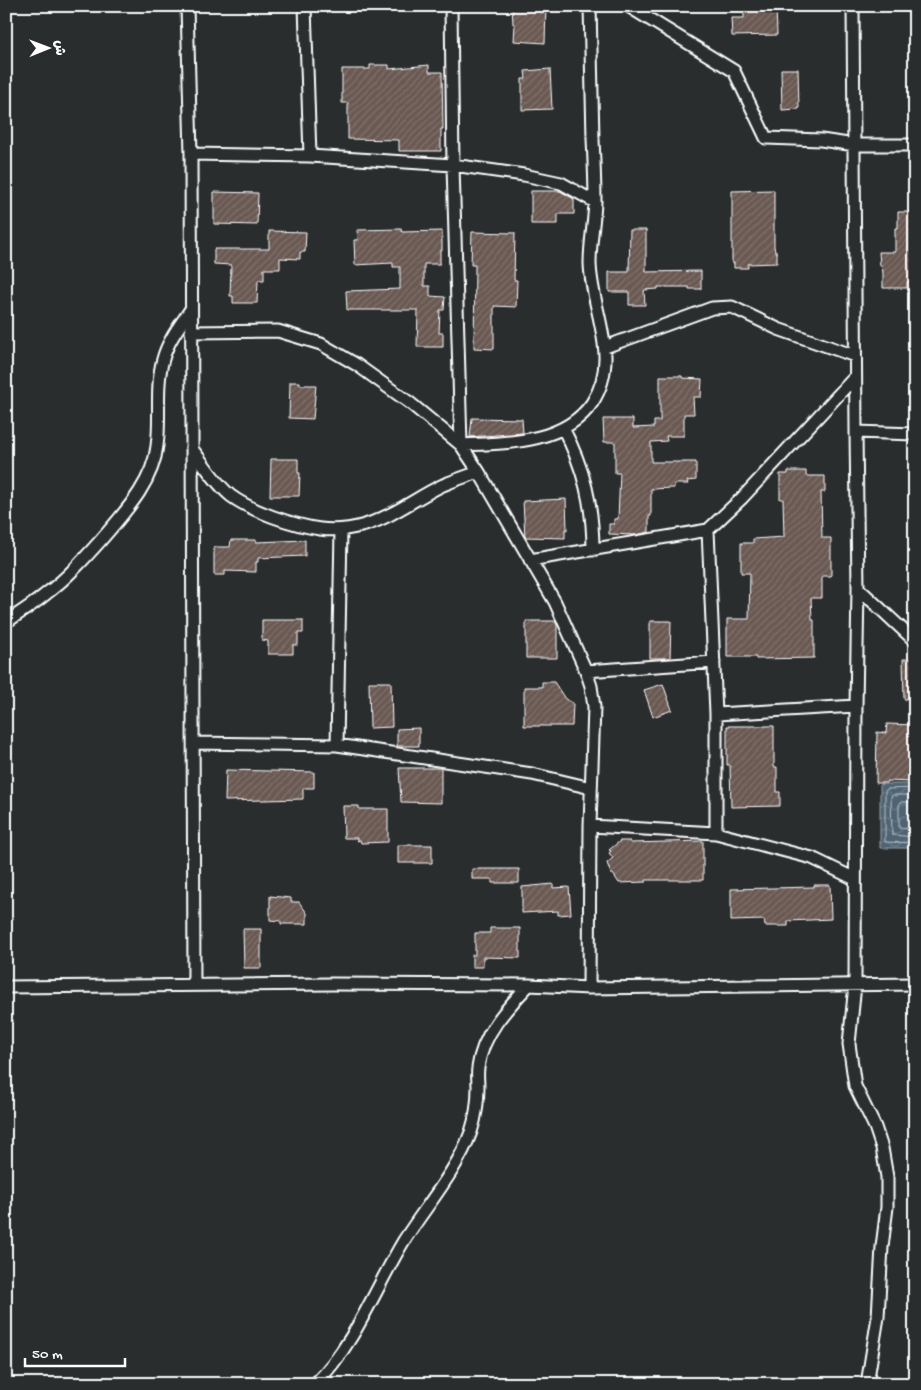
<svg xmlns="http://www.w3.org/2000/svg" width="921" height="1390" font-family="'Gochi Hand','Playpen Sans Arabic',sans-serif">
  <defs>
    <pattern id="water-waves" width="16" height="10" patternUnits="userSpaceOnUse" patternTransform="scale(1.25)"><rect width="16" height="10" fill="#4f6473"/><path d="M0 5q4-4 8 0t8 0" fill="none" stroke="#697b88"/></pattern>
    <pattern id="building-hatch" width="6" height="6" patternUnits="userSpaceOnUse" patternTransform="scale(1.25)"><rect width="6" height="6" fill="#6a5952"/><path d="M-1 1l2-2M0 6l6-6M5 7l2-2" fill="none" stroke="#80726c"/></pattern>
  </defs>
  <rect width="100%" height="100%" fill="#2a2d2e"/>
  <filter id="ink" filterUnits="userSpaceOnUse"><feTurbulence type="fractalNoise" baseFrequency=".02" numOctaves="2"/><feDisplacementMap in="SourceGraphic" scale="10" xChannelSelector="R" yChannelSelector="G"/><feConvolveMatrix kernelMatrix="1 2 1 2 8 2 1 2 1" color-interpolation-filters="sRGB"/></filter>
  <g filter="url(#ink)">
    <path fill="url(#water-waves)" stroke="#95a2ab" d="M880,784H915V848H880Z"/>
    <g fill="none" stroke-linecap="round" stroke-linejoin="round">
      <path stroke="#b9c1c7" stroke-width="1" d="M915,788L887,789L885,791V842L915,843
        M915,795H893L891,797L892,835L915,837
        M915,802H901L899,805V828L915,829"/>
    </g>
    <path fill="url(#building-hatch)" stroke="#fff" d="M527,6H546L545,43L514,41L515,24H513L512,8H527Z
      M744,6H776L777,35L732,36L731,18H744Z
      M370,65H389V69L429,65V72H442L443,129H441V151H399V140L348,139V103H342V69H370Z
      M550,69L552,109L522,110V79H526L525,71Z
      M781,69H798L799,109L782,110Z
      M774,190V246L775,252H777V263L748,264V268H734V263H732V191Z
      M531,191H560L574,199V214H558V224H531Z
      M214,192L258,193L257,225L214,224Z
      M898,212H915V282H907V288H883V273L882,266H880L879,252H895V228H898Z
      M401,229L402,232L442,231V251H440V264H424V286H430V296L445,297L444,310H440L439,333H443V347H417L418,310H347L346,291L400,289V267H393V263L355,265L354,240H358L357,230Z
      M630,230H646V272L701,271V289H689V287H658V289L644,290L645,305H629V292H609V272H629Z
      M269,231L306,232L305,252H300V259L280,258V269H264V280H258L257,303H233V296H230L231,265L214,264V249H269Z
      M472,232L515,233L514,280H517L516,307L494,306V349L474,348L475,265H471Z
      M660,376H682V378L702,379L701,397H693L694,414H684V436H666L667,441L651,442V462H696V480L687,481L688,484H674V488L651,489V516H649V532L635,535L609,534V524H614V519H618L620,473H615V442H604L603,419H633V428L654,427V421H660Z
      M290,382H300V385H316L313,419L289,418Z
      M472,418L522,419L523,433L470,437Z
      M271,459H298V473H300L299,496H270Z
      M788,471H806V476H825V492H821L822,538H831V576H822V598H811L812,620H814V658L756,659V657H727V619H749L750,573H741V543H753V539L784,537L783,499H780V474H788Z
      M566,499L567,530L565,529V538L525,537L523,501Z
      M231,540H256V542L305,540V556L258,558V562H256V572L225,571V575H214V547H230Z
      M262,620H303V633H298V645H293V654H268V641L262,640Z
      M526,621H555L557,625V658H526Z
      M650,621H671L670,658H650Z
      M903,659H915V699H904Z
      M369,682H391L392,727L370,728Z
      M542,682H554L565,699L573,703L572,726H524V687H542Z
      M663,684L672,710L653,717L644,690Z
      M887,724L915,725V774H913V782L887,781V783H876L877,732L886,733Z
      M727,726H774V767H777V792H780V806L731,807L730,765H727Z
      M419,728V746H397V729Z
      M399,768H441V803L401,802Z
      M226,770L314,772V788H303V799L225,801Z
      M343,806H359V809H388V842L361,843L360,840L357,841V838H344Z
      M620,841H630V843L703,841V880H646V882L619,883L613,874H611L607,863L613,858L609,853L611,851L609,850Z
      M398,845H432V863H398Z
      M472,869H519V883H492V879H472Z
      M553,884V888L569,887L571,914L558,915V911L522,913V887Z
      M814,885H830L831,919L788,921V926H765L764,920L731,921V889L814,887Z
      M270,896L291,898V902H299L307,913V924H281V921L270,920Z
      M490,928H520V958L483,957V967H472V955H475V933H490Z
      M243,929H261V968H244Z"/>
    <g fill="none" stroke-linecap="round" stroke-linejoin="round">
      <defs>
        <path id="minor" d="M187,6L191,154L194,984
          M305,6L310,156
          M451,6L453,165L461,445C505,443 564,444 592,403C622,357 591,311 590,263C590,243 594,223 595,203C595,181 594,160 593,139C592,94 591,50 590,6
          M628,6L734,71L766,138L821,140L855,145H915
          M853,6L856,432L858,588L856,706L855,985L849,1044L855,1086L875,1127L882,1148L887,1177V1207L882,1247L878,1317L867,1384
          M191,154L310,156L453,165L524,175L561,183L595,202
          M191,332L278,331L321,344L357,365L410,403L461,445L479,472L555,602L586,671L591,686L594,707L590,826L589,988
          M605,347L712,308L732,307L778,329L855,356
          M563,428C584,468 593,505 593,550
          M856,432L915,434
          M192,449C204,464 216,484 231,496C253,512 293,525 320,529C335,531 351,529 365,525C394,516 417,497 443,485C455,480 467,476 479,472
          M708,530L716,714V833
          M530,560L708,530L742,498L855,377
          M858,588L915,641
          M6,622C20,613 34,604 47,593C67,578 84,559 101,540C124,513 153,483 157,446C161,418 155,387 163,359C168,340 181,324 191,309
          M586,671L714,662
          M716,714L856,706
          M193,743L337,745L532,774L591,788
          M337,745L341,530
          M590,826L716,833L812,858L855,879
          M6,987L333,984L529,985L589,988L915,984
          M315,1384C355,1344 375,1289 403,1242C425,1207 457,1171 471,1132C476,1117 478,1102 478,1087C478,1080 477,1074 478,1068C482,1034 507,1008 529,985"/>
      </defs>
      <use href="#minor" stroke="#fff" stroke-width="15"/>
      <use href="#minor" stroke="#2a2d2e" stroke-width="11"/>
    </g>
  </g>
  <rect width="921" height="1390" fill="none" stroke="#2a2d2e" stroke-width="25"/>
  <rect x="12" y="12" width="896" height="1365" fill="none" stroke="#fff" stroke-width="2" filter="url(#ink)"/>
  <g transform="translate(48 48) rotate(89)" stroke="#2a2d2e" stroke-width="4" paint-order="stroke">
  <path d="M0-4L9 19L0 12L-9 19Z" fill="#ffffff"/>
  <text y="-8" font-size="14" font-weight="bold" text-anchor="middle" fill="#ffffff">ش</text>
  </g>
  <path d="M25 1358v8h100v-8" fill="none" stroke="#ffffff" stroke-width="2.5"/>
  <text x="32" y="1358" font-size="15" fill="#ffffff" stroke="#2a2d2e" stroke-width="4" paint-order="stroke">50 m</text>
</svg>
